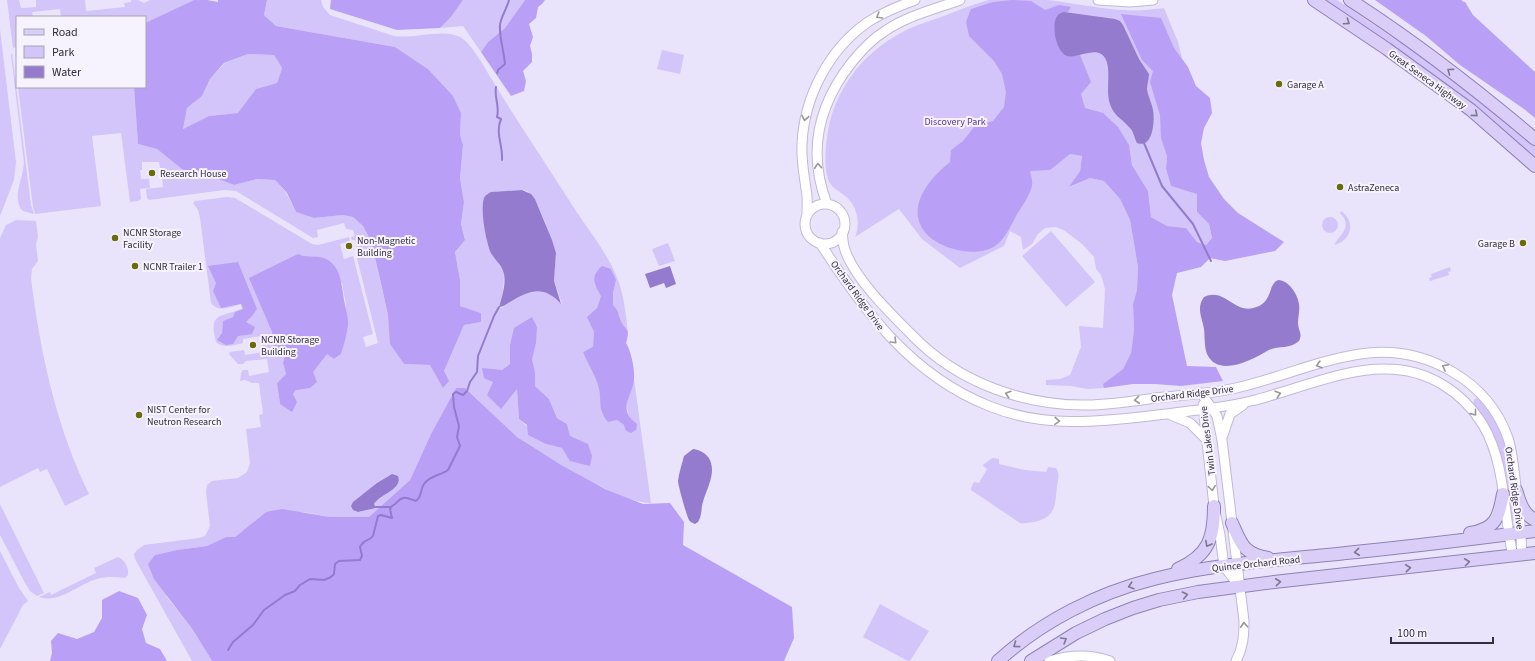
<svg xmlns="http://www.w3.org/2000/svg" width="1535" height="661" font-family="'Source Sans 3',sans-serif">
  <rect width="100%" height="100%" fill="#e9e4fc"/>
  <path fill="#d3c5f9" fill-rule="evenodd" d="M7,0H19L21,8L36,7V0H85L86,11L125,7L124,3L131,2V0H138L144,3L150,0H194L145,23V17H61L60,9L32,12L33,17H17V47L13,48Z
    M267,0H321L323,7L330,15L394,36C414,39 443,28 460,37C472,43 487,72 494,83C520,126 549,168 576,211C590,232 606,252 616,275C624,293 626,315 628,334C626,329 623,325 620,320C617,313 620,312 613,305V293L616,280L601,296L597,308L588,317L594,332L593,348L583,352C588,364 595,375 599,388C601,396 600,405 602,414L617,420L624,425L631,420C623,404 629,395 634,379L651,503C624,504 538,455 516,436C498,421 482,403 465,388H456L431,434L410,480L369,517H330L304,512H266L235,537H226L207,546L177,550L155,555L167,597L193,630L212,661H192L135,559L134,554L137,550L144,545L199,538L205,536L210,526L206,492L207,485L212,481L238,478L247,472L250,463L246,429L261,427L259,415L263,414L259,383H252L245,380L240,381L241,373L243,370H248L249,376L269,372L267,359L246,361L243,364H238L229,354L230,352L244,350L245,355L263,352L261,336L243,339V343C234,345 222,349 216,342C208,312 221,317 242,309L241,304C231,307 218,313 211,303L200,218L198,210L193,203L195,201L227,197L235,198L312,244L318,245L349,237L350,241L340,244L344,259L353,256L373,334L363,337L366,347L378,343L357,258L366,256L364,249L358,251L355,240H352L351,237L355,236L353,230L346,229L344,223L317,230L318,237L313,238L236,191L224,190L149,200L147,198L146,189L163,187L162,178L164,176L163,168H160L159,162H142V170H140L141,179H149L150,188L140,189L141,199L138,201L130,202L121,133L92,136L101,206L35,214L33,207L18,87H134L138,144L157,149L193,178L213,177L234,185L257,179L275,180L286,193L296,212L314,218L343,215L353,217L363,226L371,241L388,315L391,344L404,364L430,365L444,371L464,325L481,322V313L460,306V280L455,252L465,239L461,224L464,202L460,178L463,145L460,135L461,113L453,97L428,69L395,47L276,26L264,15ZM522,190L527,191L535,199L545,222L556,253L554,281L562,304C557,301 553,295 547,292C532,286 513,299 502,308L499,307L503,294L504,273L487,242L484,216L491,192ZM250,278L342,283C343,292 346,300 346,308C347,323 346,340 341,354L334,359L327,353L293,394L297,402L280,404L277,383L286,374L283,363L286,352L274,347L272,332ZM216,283L257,309L246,322L217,340L222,333L223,321L233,317L243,310L241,304L227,307L213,291ZM536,343L531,359L535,373V386L549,399L557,418L567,424L570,436L562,448L546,444L519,419L517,388L487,395L502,370L510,364V345ZM388,476L396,487L376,499L374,504L376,508L359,512L353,502Z
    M463,0H525L505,28L488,42L481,52L463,26L440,28L451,17Z
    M989,0C1008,0 1029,0 1048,0C1090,5 1120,15 1164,8L1178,42L1187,78L1167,156L1166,169L1171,186L1197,193V212L1209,224L1212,238L1206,245L1197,242L1186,228L1167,226L1151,217L1148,191L1132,165L1129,148L1071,154L1082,156L1080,171L1070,187L1090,178L1104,181L1120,199L1130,220L1138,267L1137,290L1133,304L1134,330L1131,353L1123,369L1104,384V388L1087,389L1071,386L1046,385V380L1060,379L1070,375L1081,347L1079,326L1103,328L1105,289L1101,275L1096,269L1094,257L1082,244L1065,231L1056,227L1045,228L1038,234L1032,244L1023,250L1021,237L1010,231L1004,246L960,268L922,239L899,209L855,237C861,223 857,205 845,196C838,190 831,188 828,179C823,163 826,142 829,125C838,86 864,53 899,34C912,26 927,22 941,17C957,11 973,4 989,0Z
    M1321,0H1337L1399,42L1401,40L1423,56L1535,144V160Z
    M0,29L16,162L14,180L0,216Z
    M662,50L684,55L680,74L657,69Z
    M12,53L31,205L34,214L23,211C11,199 23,179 24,163L11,55Z
    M248,54L274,55L282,68L277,83L256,89L239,113L209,116L183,129L187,108L202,96L210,79L225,63Z
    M1341,211C1356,221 1352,241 1334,245C1341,233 1353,227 1340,213Z
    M1322 225a8 8 0 1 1 16 0a8 8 0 1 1-16 0Z
    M16,220L36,221L38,237L36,244L38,261L32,269L31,278C40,352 56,426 89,494L65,506L47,469L40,472L38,468L0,487V238L6,225Z
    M1051,231L1095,282L1066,307L1022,256Z
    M668,243L675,261L659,266L652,249Z
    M1450,267L1451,271L1448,272L1449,275L1430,281L1429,278L1432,277L1431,274Z
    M1476,398C1482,400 1484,404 1487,409C1512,443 1511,481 1517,521L1509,522L1503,469L1473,405L1474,400Z
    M992,458L999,459V464L1025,470L1046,472L1048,467L1056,468C1060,473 1058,480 1057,486C1055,503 1057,515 1038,521C1032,522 1026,524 1020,523L971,490V488L974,482L979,483L987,469L983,466V465Z
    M0,504L44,593L37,596L30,591L25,583L0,535Z
    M0,551L19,588L28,601L23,605L0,649Z
    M118,557C125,560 129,568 128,575L125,578C116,577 107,576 97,579C78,584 60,604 39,597L50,592L51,595L96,573L94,568Z
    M880,604L929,631L910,661H908L863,637Z"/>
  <path fill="#b99ff6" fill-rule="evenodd" d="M194,0H207L218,2V0H267L264,15L276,26L395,47L428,69L453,96L461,113L460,135L463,145L460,178L464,202L461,224L465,240L455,252L460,280V306L481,313V322L464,325L444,371L449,381L443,388L430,365L404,364L390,344L388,315L380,279L371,241L363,226L353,217L343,215L314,218L296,212L287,193L275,180L257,179L234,185L213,177L193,178L157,149L138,144L134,87H145V23ZM248,54L274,55L282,68L277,83L256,89L238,113L209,116L183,129L187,108L202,96L210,79L224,63Z
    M331,0H463L451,17L440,28L397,30L330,9Z
    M525,0H545L542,4L538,7L536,18L529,24L533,37L530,46L532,54V62L523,71L526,81L524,91L511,96L481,52L488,42L505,28Z
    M1012,0L1031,1L1045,10L1059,5L1071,7L1068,12H1064C1044,30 1059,41 1072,56L1080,55L1091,82L1081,94L1085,108L1103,113L1118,127L1129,145L1132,165L1148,191L1151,217L1167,226L1186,228L1197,242L1206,245L1212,238L1209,224L1197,212V194L1171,186L1166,169L1167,156L1161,138L1160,115L1150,82L1153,71L1142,60L1121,14L1161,18L1174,48L1188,67L1196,86L1210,98L1212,113L1204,128L1201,143L1204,160L1209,177L1224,199L1238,213L1284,242L1275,251L1225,261L1210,258L1201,267L1177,273L1172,295L1187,366L1216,367L1223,381L1181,386L1155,384H1133L1104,388L1103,384L1123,369L1131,353L1134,330L1133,304L1137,290L1138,267L1130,220L1120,199L1104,181L1090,178L1069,187L1080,171L1082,156L1070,154L1050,170L1030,171C1031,176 1033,182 1032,186C1030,195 1021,208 1016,216C1011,226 1004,240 995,246C974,260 926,247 919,221C912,198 934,175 950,162L951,150L963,141L974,127L993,121L1004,107L1006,92L1002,74L994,61L969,36L966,22L971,9L993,2Z
    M1375,0H1461L1464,2H1465L1473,15L1535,72V118L1524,109L1460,65L1426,36Z
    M298,254C307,259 319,254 328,260C340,268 341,281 343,293C344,304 348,313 348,324C347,334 344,345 341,354L334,359L327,354L313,372L317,382L310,388L296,390L293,394L297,402L292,412L280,404L277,383L286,374L283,363L286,352L274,347L272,332L249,278Z
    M238,262L257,309L252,316L246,322L255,327L252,334L238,336L233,344L226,345L217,340L222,333L223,321L233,317L235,312L243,309L241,304L221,308L213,291L216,283L208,266Z
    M602,266L611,269L616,280L613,293V305C620,312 617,312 620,319C625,332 631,326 626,343C631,351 635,369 634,379C633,396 616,409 637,424L636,430L631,433L626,431L624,425L617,420L608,422C597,408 602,404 599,389C596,376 588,365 583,352L593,347L594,332L587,317L597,308L601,296C594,283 590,277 602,266Z
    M532,317L537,327L536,343L532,359L535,373V386L549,399L557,418L567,424L570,436L588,444L592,456L590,466L570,461L562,448L546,444L528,435L527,425L519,419L517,389L501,409L487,395L493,382L484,378L482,368L502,370L510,364V345L514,328Z
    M456,388H465L517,437L561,465L605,489L643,504L670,503L684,522L683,545L792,607L794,638L784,661H212L193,630L154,579L148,564L155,555L177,550L207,546L226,537H235L266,512L282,509L330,517H369L410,480L431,434Z
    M119,591L138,598L147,615L142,629L146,643L160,649L167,661H50L52,653L51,641L58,633L77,639L94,632L102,618V600Z"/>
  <path fill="#947bce" d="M1064,12L1115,19L1120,21L1123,25L1139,59L1149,74C1149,79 1147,84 1147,89C1148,97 1152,103 1153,110C1155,121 1153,149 1137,143C1134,138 1134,131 1129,127C1122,119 1113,115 1110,104C1105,91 1112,69 1105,58C1097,45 1078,59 1067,56C1056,52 1050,23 1058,15C1059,14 1063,12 1064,12Z
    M522,190L531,194L535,199L552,240L556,253L554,281L561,304C544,285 530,290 510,302C506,304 504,307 499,307C502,297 506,285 504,274C502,265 495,260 491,253C486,242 480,210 484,198C485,195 488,194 491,192Z
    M670,266L676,284L666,288L664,283L650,288L645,274Z
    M1278,280C1289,280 1298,295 1299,304C1300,311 1298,317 1298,323C1298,330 1303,334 1299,341C1289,350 1276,345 1267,351C1252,360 1218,378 1207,354C1204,346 1205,337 1204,329C1202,317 1196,308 1204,297C1224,287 1234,313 1253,308C1274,303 1267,285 1278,280Z
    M693,449C700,450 709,454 711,463C715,476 706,490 703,502C701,507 702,515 699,520C698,523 697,522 695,524C692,522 691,523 689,520C687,517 678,485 678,481C679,472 682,464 684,456Z
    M392,474L398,476C403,490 379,494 374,504L376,508L358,512L353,510L351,506L353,502L377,483Z"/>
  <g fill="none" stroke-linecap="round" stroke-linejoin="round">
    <path stroke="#947bce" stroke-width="2" d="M497,73L498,70L505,64C504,51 499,37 500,25C501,17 507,8 509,0
      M496,87C494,98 500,106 497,117L501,119C495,133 503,145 502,160
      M1144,143L1162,186L1193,224L1211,261
      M376,507H390
      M228,650L233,642L253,625L264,610L285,595L295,591L300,585L310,579L324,580L331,577L334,574L335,564L339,561L360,560L362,556L360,547C363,540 369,541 373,536L378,516L381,515L392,518L390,509L392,506C397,504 398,499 403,498C407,497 412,500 416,501C422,497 420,490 424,484C430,475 440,476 448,470L460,446L457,437L459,426L454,407L453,394L456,392L463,395L467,391L470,382L477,372L478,356L494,316L499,307"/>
    <defs>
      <path id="tertiary" d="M1098,0L1130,2L1153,0
        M827,204C807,152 818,105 852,62C861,51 872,39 885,31C907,16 935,9 960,0
        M805 224a20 20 0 1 1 40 0a20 20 0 1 1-40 0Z
        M807,214C807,206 808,197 806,189C804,174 801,159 802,144C804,97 829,49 868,22C883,12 899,6 915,0
        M842,232C843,238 843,245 845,250C855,279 890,313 912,335C958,383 1026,407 1092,405C1113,404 1135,401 1155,398C1182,395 1210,394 1236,388C1280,378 1323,358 1368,353C1427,347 1488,381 1508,438C1513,454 1514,471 1516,487C1519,510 1521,532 1522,555
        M820,243C864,311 911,375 989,406C1048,430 1105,421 1166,414C1195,410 1223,408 1251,401C1293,391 1343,368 1386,369C1427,369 1462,391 1483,425C1506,464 1503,513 1513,556
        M1201,393L1217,416L1222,440L1244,621C1244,636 1243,648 1236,661
        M1203,405L1214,506L1220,535L1224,566L1239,586
        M1171,415L1190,423L1206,439
        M1223,435L1230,414L1243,405
        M1049,661C1069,655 1090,654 1110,661"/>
      <path id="primary" d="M1314,0L1387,49L1471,110L1535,166
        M1350,0C1414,41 1477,90 1535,139
        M1516,490C1520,503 1523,514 1535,520
        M1232,523C1241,543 1243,554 1268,558
        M1470,533C1496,529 1499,517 1503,494
        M1178,569C1209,555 1214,538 1214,506
        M998,661C1041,622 1097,593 1154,579C1217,563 1282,560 1346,553C1409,547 1472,539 1535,531
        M1031,661L1076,633L1105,619L1133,608L1159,600L1198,592L1274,582L1535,553"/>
    </defs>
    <use href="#tertiary" stroke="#c0b9d6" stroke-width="11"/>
    <use href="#primary" stroke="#8f82b3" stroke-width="14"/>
    <use href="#tertiary" stroke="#fff" stroke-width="9"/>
    <use href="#primary" stroke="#dacef8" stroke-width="12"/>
  </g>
  <defs><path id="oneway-chevron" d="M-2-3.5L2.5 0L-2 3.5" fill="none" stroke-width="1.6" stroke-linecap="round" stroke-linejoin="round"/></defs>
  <g stroke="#98979c">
    <use href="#oneway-chevron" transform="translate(879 16) rotate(149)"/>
    <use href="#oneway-chevron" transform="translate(805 118) rotate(100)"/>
    <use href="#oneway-chevron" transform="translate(818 166) rotate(-94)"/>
    <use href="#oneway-chevron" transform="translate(894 341) rotate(46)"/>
    <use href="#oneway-chevron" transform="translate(1319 365) rotate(164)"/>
    <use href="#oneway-chevron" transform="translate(1445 367) rotate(-152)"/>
    <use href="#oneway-chevron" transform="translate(1008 394) rotate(-162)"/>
    <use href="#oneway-chevron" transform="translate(1278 394) rotate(-16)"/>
    <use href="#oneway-chevron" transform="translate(1137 400) rotate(174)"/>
    <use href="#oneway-chevron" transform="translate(1474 413) rotate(51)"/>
    <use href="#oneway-chevron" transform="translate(1057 421) rotate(3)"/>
    <use href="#oneway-chevron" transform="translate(1212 488) rotate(83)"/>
    <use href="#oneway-chevron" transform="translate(1244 625) rotate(-93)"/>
  </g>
  <g stroke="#7e7790">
    <use href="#oneway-chevron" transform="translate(1347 22) rotate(34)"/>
    <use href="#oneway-chevron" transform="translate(1450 71) rotate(-144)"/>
    <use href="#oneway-chevron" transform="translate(1475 114) rotate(40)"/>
    <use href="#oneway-chevron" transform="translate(1208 544) rotate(119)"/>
    <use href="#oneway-chevron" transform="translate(1357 552) rotate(174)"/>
    <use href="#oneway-chevron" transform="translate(1467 562) rotate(-7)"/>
    <use href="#oneway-chevron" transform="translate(1408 568) rotate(-6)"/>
    <use href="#oneway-chevron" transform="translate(1278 582) rotate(-6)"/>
    <use href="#oneway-chevron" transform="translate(1131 586) rotate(162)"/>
    <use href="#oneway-chevron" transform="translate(1185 595) rotate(-12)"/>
    <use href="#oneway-chevron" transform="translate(1064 640) rotate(-30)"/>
    <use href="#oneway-chevron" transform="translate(1016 645) rotate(144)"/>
  </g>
  <g fill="#6c6b09" stroke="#f6f3ff" stroke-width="1.5">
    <circle cx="1279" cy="84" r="4"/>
    <circle cx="152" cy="173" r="4"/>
    <circle cx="1340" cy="187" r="4"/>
    <circle cx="115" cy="238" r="4"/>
    <circle cx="1523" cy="243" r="4"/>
    <circle cx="349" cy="246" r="4"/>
    <circle cx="135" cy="266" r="4"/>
    <circle cx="253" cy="345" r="4"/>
    <circle cx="139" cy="415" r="4"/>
  </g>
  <g text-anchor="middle" stroke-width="4" stroke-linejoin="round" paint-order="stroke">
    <g font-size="10" fill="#322f3a" stroke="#f6f3ff">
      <text transform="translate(1428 79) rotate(36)" y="4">Great Seneca Highway</text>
      <text transform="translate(858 295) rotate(54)" y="4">Orchard Ridge Drive</text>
      <text transform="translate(1192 393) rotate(-7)" y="4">Orchard Ridge Drive</text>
      <text transform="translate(1207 441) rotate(-97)" y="4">Twin Lakes Drive</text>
      <text transform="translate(1515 488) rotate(82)" y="4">Orchard Ridge Drive</text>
      <text transform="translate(1256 563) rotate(-6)" y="4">Quince Orchard Road</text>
    </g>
    <g font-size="10" fill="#322f3a" stroke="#f6f3ff" text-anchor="start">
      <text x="1287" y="88">Garage A</text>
      <text x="160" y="177">Research House</text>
      <text x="1348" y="191">AstraZeneca</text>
      <text x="123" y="236">NCNR Storage<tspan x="123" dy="12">Facility</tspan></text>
      <text x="357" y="244">Non-Magnetic<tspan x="357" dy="12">Building</tspan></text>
      <text x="1515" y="247" text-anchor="end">Garage B</text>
      <text x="143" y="270">NCNR Trailer 1</text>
      <text x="261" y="343">NCNR Storage<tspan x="261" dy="12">Building</tspan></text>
      <text x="147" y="413">NIST Center for<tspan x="147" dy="12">Neutron Research</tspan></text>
    </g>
    <g font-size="10" fill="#5c379a" stroke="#f6f3ff">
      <text x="955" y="125">Discovery Park</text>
    </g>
  </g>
  <rect x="16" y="16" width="130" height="72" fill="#f6f3ff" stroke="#a8a5b0"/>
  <rect x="24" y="29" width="20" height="6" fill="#dacef8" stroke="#a8a5b0"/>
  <text x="52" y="36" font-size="12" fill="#322f3a">Road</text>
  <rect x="24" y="46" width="20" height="12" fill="#d3c5f9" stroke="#a8a5b0"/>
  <text x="52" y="56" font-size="12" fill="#322f3a">Park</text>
  <rect x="24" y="66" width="20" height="12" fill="#947bce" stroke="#a8a5b0"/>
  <text x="52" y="76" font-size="12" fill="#322f3a">Water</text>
  <path d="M1391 637v6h102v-6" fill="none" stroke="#322f3a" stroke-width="2"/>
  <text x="1397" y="637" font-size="12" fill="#322f3a" stroke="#f6f3ff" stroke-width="3" paint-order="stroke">100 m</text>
</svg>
